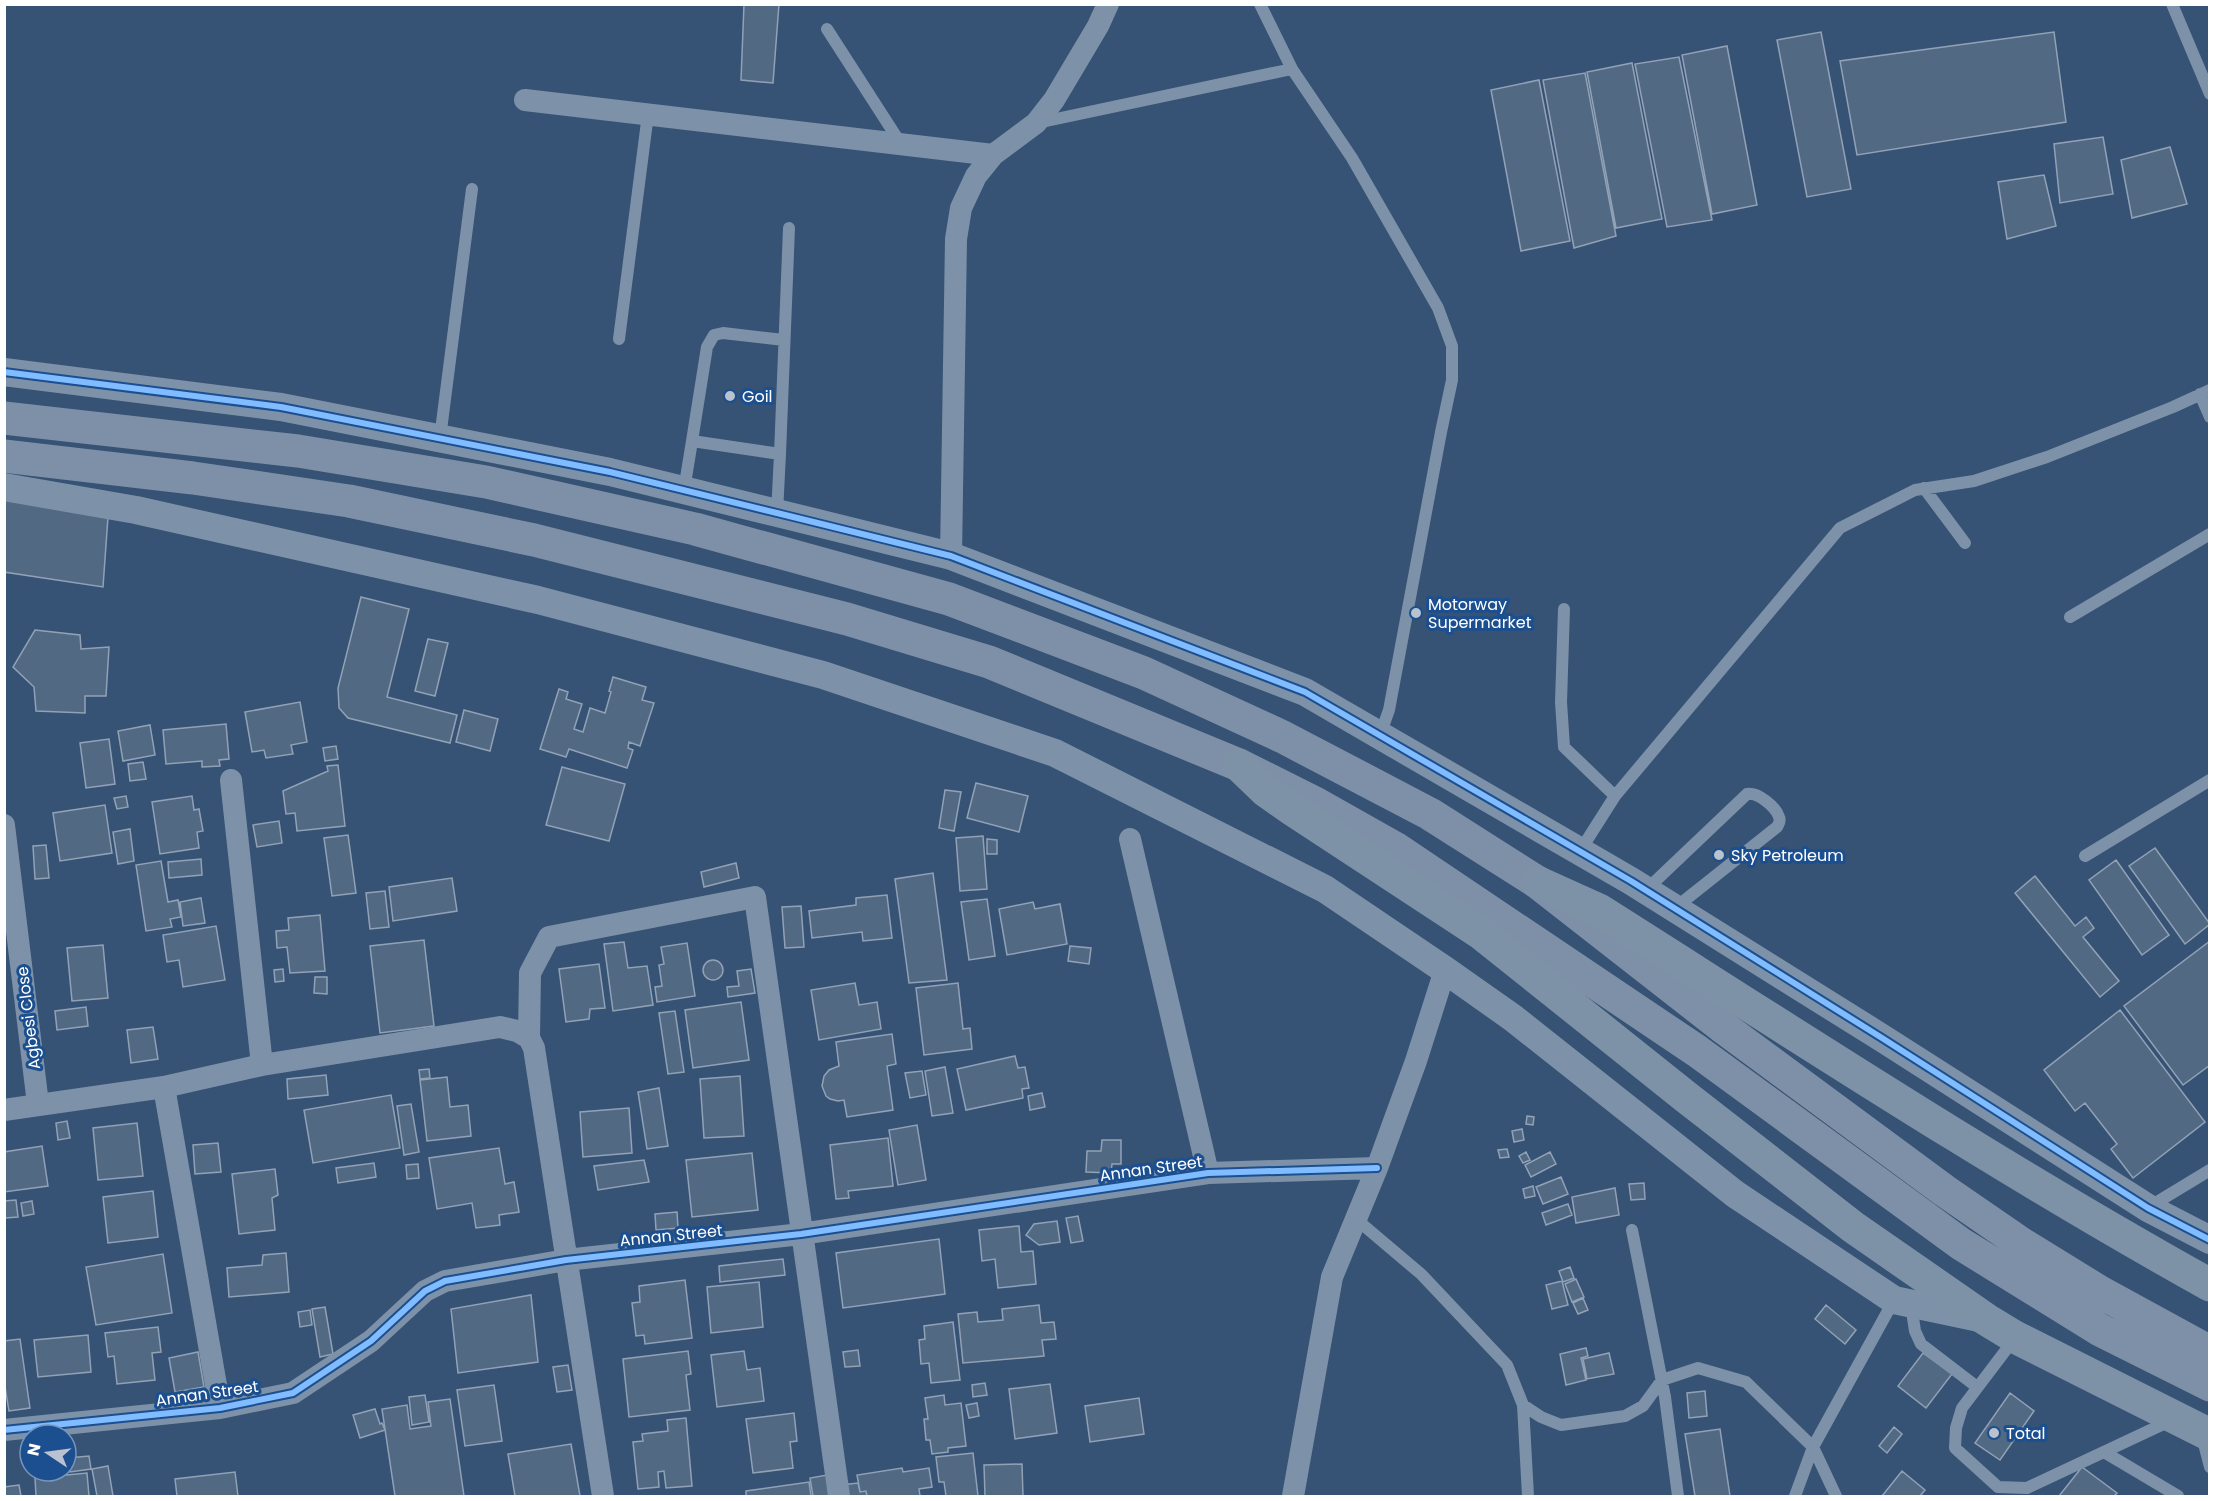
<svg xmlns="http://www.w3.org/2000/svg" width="2214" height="1501" font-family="Poppins,sans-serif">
  <rect width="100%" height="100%" fill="#365274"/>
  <path fill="#526984" stroke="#92a2b6" stroke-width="1.5" d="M744,4H779L773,83L741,80Z
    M1821,32L1851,189L1807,197L1777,40Z
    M2054,32L2066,122L1857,155L1840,61Z
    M1727,46L1757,205L1712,214L1682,55Z
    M1679,57L1712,220L1667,227L1635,64Z
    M1632,63L1662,219L1616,228L1587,72Z
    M1585,73L1616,236L1574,248L1543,80Z
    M1539,80L1570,241L1521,251L1491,90Z
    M2103,137L2113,194L2060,203L2054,144Z
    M2170,147L2187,204L2132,218L2121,160Z
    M2044,175L2056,226L2007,239L1998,182Z
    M4,499L108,517L103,587L4,572Z
    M361,597L409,609L387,697L457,715L450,743L348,718L339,708L338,688Z
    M35,630L80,635L81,649L109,647L106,696H85V713L36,711L34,687L13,667Z
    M428,639L448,643L435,696L415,691Z
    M613,677L646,687L642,700L654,703L640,746L629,742L628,748L633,750L627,768L569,749L566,757L540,749L559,689L568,692L566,699L582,704L574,729L583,732L590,708L605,713L611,692L609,691Z
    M300,702L307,742L291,745L293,754L266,758L264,750L252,752L245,712Z
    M464,710L498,719L490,751L456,742Z
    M226,724L229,759L219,760L220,766L202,767V761L166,764L163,730Z
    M150,725L155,755L123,761L118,731Z
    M109,739L115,784L86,788L80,743Z
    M336,746L338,759L325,761L323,748Z
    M143,762L146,779L130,781L128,764Z
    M338,765L345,826L297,831L295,813L286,814L283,791L328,771L327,766Z
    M562,767L625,784L609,841L546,825Z
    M976,783L1028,796L1019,832L967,818Z
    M945,790L961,792L954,831L939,828Z
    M126,796L128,807L117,809L114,798Z
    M192,796L194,810L199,809L203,831L197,832L199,848L160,854L152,802Z
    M105,805L112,853L60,861L53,813Z
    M279,821L282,843L257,847L253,825Z
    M130,829L134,861L118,864L113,832Z
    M348,835L356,893L332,896L324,838Z
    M983,836L987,889L960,891L956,838Z
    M987,839L997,840V854H987Z
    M46,845L49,878L35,879L33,846Z
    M2155,848L2210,924L2185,944L2129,866Z
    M201,859L202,875L169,878L168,862Z
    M2116,860L2169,935L2142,955L2089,880Z
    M161,861L168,902L178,900L181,917L170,919L172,927L146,931L136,865Z
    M736,863L739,878L704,887L701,872Z
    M933,873L947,980L909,983L895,879Z
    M2035,876L2075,926L2086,917L2094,928L2083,937L2119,981L2100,997L2015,893Z
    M452,878L457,911L393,921L389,887Z
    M385,891L389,927L370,929L366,893Z
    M887,895L892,938L863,941L862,932L812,938L809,911L856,905V898Z
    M201,898L205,923L183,926L180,902Z
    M987,899L995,956L969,960L961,902Z
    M1033,902L1035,909L1060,904L1067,944L1007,955L999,909Z
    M801,906L804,947L785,948L782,907Z
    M320,915L325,971L290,973L287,947L277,948L276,931L289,930L288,918Z
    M216,926L225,980L183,987L179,960L167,962L163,935Z
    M424,940L434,1026L380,1033L370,946Z
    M2210,941V1065L2183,1085L2124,1006Z
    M624,942L628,968L647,966L653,1005L613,1011L604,944Z
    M687,943L695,996L657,1002L655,987L662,986L659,965L664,964L661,947Z
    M103,945L108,998L72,1001L67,948Z
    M1070,946L1091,948L1089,964L1068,961Z
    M703 970a10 10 0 1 1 20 0a10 10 0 1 1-20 0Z
    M599,964L605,1008L590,1009L589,1019L566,1022L559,969Z
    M283,969L284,981L275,982L274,970Z
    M751,969L755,993L728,997L727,987L739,986L737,971Z
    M315,977H327V994L314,993Z
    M855,983L859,1005L877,1002L881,1029L819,1040L811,990Z
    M958,983L963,1029L970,1028L972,1049L924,1055L916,988Z
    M741,1002L749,1060L693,1068L685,1010Z
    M86,1007L88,1026L57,1030L55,1011Z
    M2120,1010L2205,1122L2133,1178L2111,1149L2117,1144L2085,1103L2075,1111L2044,1070Z
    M675,1011L684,1072L668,1074L659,1013Z
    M153,1027L158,1059L131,1063L127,1030Z
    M892,1034L896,1064L887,1066L893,1110L847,1117L844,1100L838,1101L830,1099L826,1096L822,1086L824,1076L829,1070L839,1066L836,1042Z
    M1015,1056L1018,1068L1025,1067L1029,1088L1022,1089L1023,1098L966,1110L957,1069Z
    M945,1067L953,1113L932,1116L925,1071Z
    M429,1069L430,1078L420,1079L419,1070Z
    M922,1071L926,1095L910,1098L905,1073Z
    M326,1075L328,1095L288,1099L287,1079Z
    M740,1076L744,1136L704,1138L700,1079Z
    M447,1077L450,1107L468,1105L471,1136L427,1141L420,1080Z
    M659,1088L668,1146L647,1149L638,1092Z
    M1042,1093L1045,1107L1030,1110L1028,1096Z
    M391,1095L400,1148L313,1163L304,1110Z
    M411,1104L419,1152L404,1155L397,1106Z
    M629,1108L632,1153L583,1157L580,1112Z
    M1527,1116L1534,1117L1533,1125L1526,1124Z
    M67,1121L70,1138L58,1140L56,1123Z
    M137,1123L143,1176L98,1180L93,1128Z
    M917,1125L926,1180L898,1185L889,1130Z
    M1522,1129L1524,1140L1514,1142L1512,1131Z
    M888,1138L893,1186L848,1191L849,1198L836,1199L830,1145Z
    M1102,1140H1121V1164H1112L1111,1173L1086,1172L1087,1151H1101Z
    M218,1143L221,1172L195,1174L193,1145Z
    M42,1146L48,1186L4,1192V1152Z
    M499,1148L505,1184L514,1182L519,1212L499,1215L500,1225L476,1228L472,1203L437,1209L429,1158Z
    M1507,1149L1509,1157L1500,1158L1498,1150Z
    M1526,1152L1530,1160L1523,1163L1519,1156Z
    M1550,1152L1556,1164L1531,1177L1525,1165Z
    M752,1153L758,1210L692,1217L686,1160Z
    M644,1160L649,1182L598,1190L594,1166Z
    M374,1163L376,1177L338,1183L336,1168Z
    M418,1164L419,1178L407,1179L406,1165Z
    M275,1169L278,1195L272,1198L275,1230L239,1234L232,1174Z
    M1561,1177L1568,1194L1543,1204L1536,1187Z
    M1644,1183L1645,1199L1631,1200L1629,1184Z
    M1533,1186L1535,1196L1525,1198L1523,1189Z
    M1615,1188L1619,1215L1576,1223L1572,1197Z
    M153,1191L158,1237L108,1243L103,1197Z
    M16,1200L18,1217L5,1218L4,1201Z
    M32,1201L34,1214L23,1216L21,1203Z
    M1568,1204L1572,1215L1546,1225L1542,1213Z
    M677,1212L678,1228L656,1230L655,1214Z
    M1078,1216L1083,1241L1071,1243L1066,1218Z
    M1057,1221L1060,1242L1039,1245L1026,1235L1034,1224Z
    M1019,1226L1021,1252L1033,1251L1036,1284L998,1288L995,1259L982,1261L979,1230Z
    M939,1239L945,1294L843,1308L836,1253Z
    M286,1253L289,1292L229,1297L227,1268L262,1265L263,1255Z
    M163,1254L172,1313L96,1325L86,1267Z
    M783,1259L785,1275L720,1282L719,1266Z
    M1570,1267L1574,1278L1563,1282L1559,1271Z
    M1576,1279L1584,1297L1572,1302L1565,1284Z
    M685,1280L692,1338L645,1344L644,1335L636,1336L632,1303L640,1302L639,1286Z
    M1562,1281L1568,1305L1552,1309L1546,1285Z
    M759,1282L763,1327L711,1333L707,1287Z
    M531,1295L538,1362L458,1373L451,1309Z
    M1583,1298L1588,1310L1578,1314L1573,1303Z
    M1039,1305L1041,1323L1054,1322L1056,1339L1042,1340L1044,1356L963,1363L958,1314L977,1312L978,1322L1003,1320L1002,1309Z
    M1826,1305L1856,1330L1845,1344L1815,1319Z
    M325,1307L333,1354L320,1357L312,1309Z
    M310,1310L312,1325L300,1327L298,1312Z
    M953,1322L960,1380L931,1383L929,1363L921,1364L919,1340L925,1339L924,1326Z
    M158,1327L161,1352L152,1353L155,1380L117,1384L114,1356L108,1357L105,1333Z
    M88,1335L91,1372L38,1377L34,1340Z
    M20,1339L30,1408L9,1411L4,1381V1341Z
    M1586,1348L1588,1356L1581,1358L1586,1380L1566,1385L1560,1354Z
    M858,1350L860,1366L845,1367L843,1352Z
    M688,1351L691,1374L686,1375L690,1410L629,1417L623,1359Z
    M744,1351L747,1370L760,1368L764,1401L717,1407L711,1355Z
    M198,1352L204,1387L175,1392L169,1358Z
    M1609,1353L1614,1374L1587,1379L1583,1359Z
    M1923,1353L1952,1374L1926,1408L1898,1386Z
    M568,1365L572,1390L557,1392L553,1367Z
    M985,1383L987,1395L973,1397L972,1385Z
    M1050,1384L1057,1433L1015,1439L1009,1389Z
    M494,1385L502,1441L465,1446L457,1390Z
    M1705,1391L1707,1416L1689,1418L1687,1393Z
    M2010,1393L2034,1411L2000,1460L1975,1443Z
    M425,1395L429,1422L412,1425L409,1397Z
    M944,1395L945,1405L961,1403L966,1446L948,1448V1452L932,1454L930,1440H926L924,1419H928L925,1398Z
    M1139,1398L1144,1434L1090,1442L1085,1406Z
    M450,1399L464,1496H395L382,1409L407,1405L410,1429L431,1426L428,1402Z
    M977,1403L979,1416L969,1418L966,1405Z
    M375,1409L380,1424L382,1423L385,1430L360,1438L353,1415Z
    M794,1413L797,1441L790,1442L793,1468L753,1473L746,1419Z
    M686,1418L692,1486L666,1488L664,1471L658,1472L659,1487L638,1489L633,1442L643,1441L642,1434L668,1431L667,1420Z
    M1894,1427L1902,1434L1887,1453L1879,1446Z
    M1720,1429L1730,1496H1695L1685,1434Z
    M571,1444L580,1496H515L508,1454Z
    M973,1453L978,1496H946L944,1482H939L936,1457Z
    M89,1456L91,1469L70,1472L68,1458Z
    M1022,1464L1023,1496H985L984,1465Z
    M108,1466L113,1496H97L92,1469Z
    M2082,1467L2117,1493L2114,1496H2059Z
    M902,1468L903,1472L929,1468L932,1487L919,1489L920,1496H867L866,1491L860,1492L857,1475Z
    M1902,1471L1925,1490L1920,1496H1882Z
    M235,1472L238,1496H177L175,1479Z
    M87,1473L89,1496H36L35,1478Z
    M827,1475L830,1496H813L810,1478Z
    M809,1482L811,1496H746V1491Z
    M858,1483L860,1492L866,1491L867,1496H842L841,1485Z
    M19,1485L21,1496H4V1487Z"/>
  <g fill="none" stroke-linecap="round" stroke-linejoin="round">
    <path stroke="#7d92a8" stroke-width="12" d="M1260,4L1292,69L1352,158L1438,308L1452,346V380L1441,432L1389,710L1380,735
      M2172,4L2210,94
      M827,29L901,144
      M1037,123L1292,69
      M619,339L648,114
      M2200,394L2210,417
      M440,438L472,189
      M692,441L707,347L714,335L723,333L784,340
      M780,454L789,228
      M1924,488L1965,543
      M684,490L692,441L780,454L777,513
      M1564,609L1561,702L1564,747L1615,796
      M2070,617L2210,534
      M1580,851L1615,796L1840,528L1915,490L1974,481L2047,457L2173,407L2210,390
      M2085,856L2210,780
      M1646,890L1747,794C1758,792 1776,807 1779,817C1781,821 1779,823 1777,827L1675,908
      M2149,1207L2210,1170
      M1356,1219L1421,1274L1507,1365L1523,1405L1528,1496
      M1632,1230L1665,1397L1678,1496
      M1911,1305L1915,1331L1921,1344L1977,1387
      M2015,1338L1962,1408L1956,1428L1955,1448L1998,1487L2027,1488L2172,1420
      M1523,1405L1541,1417L1561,1425L1625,1416L1643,1406L1662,1380L1698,1368L1746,1382L1813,1447L1836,1496
      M2202,1436L2210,1467
      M2104,1452L2178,1496
      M1795,1496L1813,1447L1894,1300"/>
    <path stroke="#7d92a8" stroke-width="22" d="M525,100L993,155
      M951,556L956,239L961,208L976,176L993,155L1036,123L1054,100L1098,26L1108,4
      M231,780L262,1065
      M4,825L38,1104
      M1130,839L1208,1173
      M164,1087L220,1408
      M4,1110L164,1087L262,1065L500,1027L517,1031L529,1038
      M4,1430L220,1408L293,1393L371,1341L425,1291L445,1281L566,1260L801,1234L1208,1173L1377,1168
      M603,1496L534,1048L529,1038L530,973L549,937L755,897L839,1496
      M1293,1496L1332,1277L1377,1168L1416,1061L1445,970"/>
    <path stroke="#7d92a8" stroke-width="28" d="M4,372L281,407L610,472L777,513L951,556L1305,692L1631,881L1882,1038L2148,1208L2210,1240
      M4,487L136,510L538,600L823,675L1055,753L1325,889L1445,970L1513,1018L1735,1194L1894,1300L1984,1319"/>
    <path stroke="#7e90a7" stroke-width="33" d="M4,418L298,451L486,482L695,529L949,599L1144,673L1283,737L1430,814L1537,882L1724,1028L1945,1191L2022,1244L2100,1292L2210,1352
      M4,456L193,478L349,501L534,540L847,619L989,662L1239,765L1317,804L1395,848L1697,1051L1961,1244L2100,1330L2210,1385"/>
    <path stroke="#7e92a7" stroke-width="33" d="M1239,765L1266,791L1293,810L1482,934L1686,1097L1853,1227L1987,1320L2015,1337L2210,1435
      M1537,882L1599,910C1801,1038 2001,1169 2210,1285"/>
    <defs>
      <path id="cycleway" d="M4,372L281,407L610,472L777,513L951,556L1305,692L1631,881L1882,1038L2148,1208L2210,1240
        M4,1430L220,1408L293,1393L371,1341L425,1291L445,1281L566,1260L801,1234L1208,1173L1377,1168"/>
    </defs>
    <use href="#cycleway" stroke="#1b4f8f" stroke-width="10"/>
    <use href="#cycleway" stroke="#80bcff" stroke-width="6"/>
  </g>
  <g fill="#b9c2ce" stroke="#1b4f8f" stroke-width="2">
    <circle cx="730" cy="396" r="6"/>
    <circle cx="1416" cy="613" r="6"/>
    <circle cx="1719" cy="855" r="6"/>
    <circle cx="1994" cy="1433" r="6"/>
  </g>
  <g text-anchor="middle" stroke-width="6" stroke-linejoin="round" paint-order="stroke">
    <g font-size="16" fill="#fff" stroke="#1b4f8f" text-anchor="start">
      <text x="742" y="402">Goil</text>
      <text x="1428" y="610">Motorway<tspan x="1428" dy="18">Supermarket</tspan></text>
      <text x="1731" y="861">Sky Petroleum</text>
      <text x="2006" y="1439">Total</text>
    </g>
    <g font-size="16" fill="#fff" stroke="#1b4f8f">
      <text transform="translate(28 1018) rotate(-97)" y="6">Agbesi Close</text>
      <text transform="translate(1151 1168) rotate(-8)" y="6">Annan Street</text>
      <text transform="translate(671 1235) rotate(-6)" y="6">Annan Street</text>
      <text transform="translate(207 1393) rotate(-8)" y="6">Annan Street</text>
    </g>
  </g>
  <rect width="2214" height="1501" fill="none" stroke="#ffffff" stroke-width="12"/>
  <g transform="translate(48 1453) rotate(283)"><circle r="28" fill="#1b4f8f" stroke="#7695bc" stroke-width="1.5"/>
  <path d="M0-4.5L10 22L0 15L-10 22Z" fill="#b9c2ce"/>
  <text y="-9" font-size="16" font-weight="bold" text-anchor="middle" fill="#ffffff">N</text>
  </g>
</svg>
